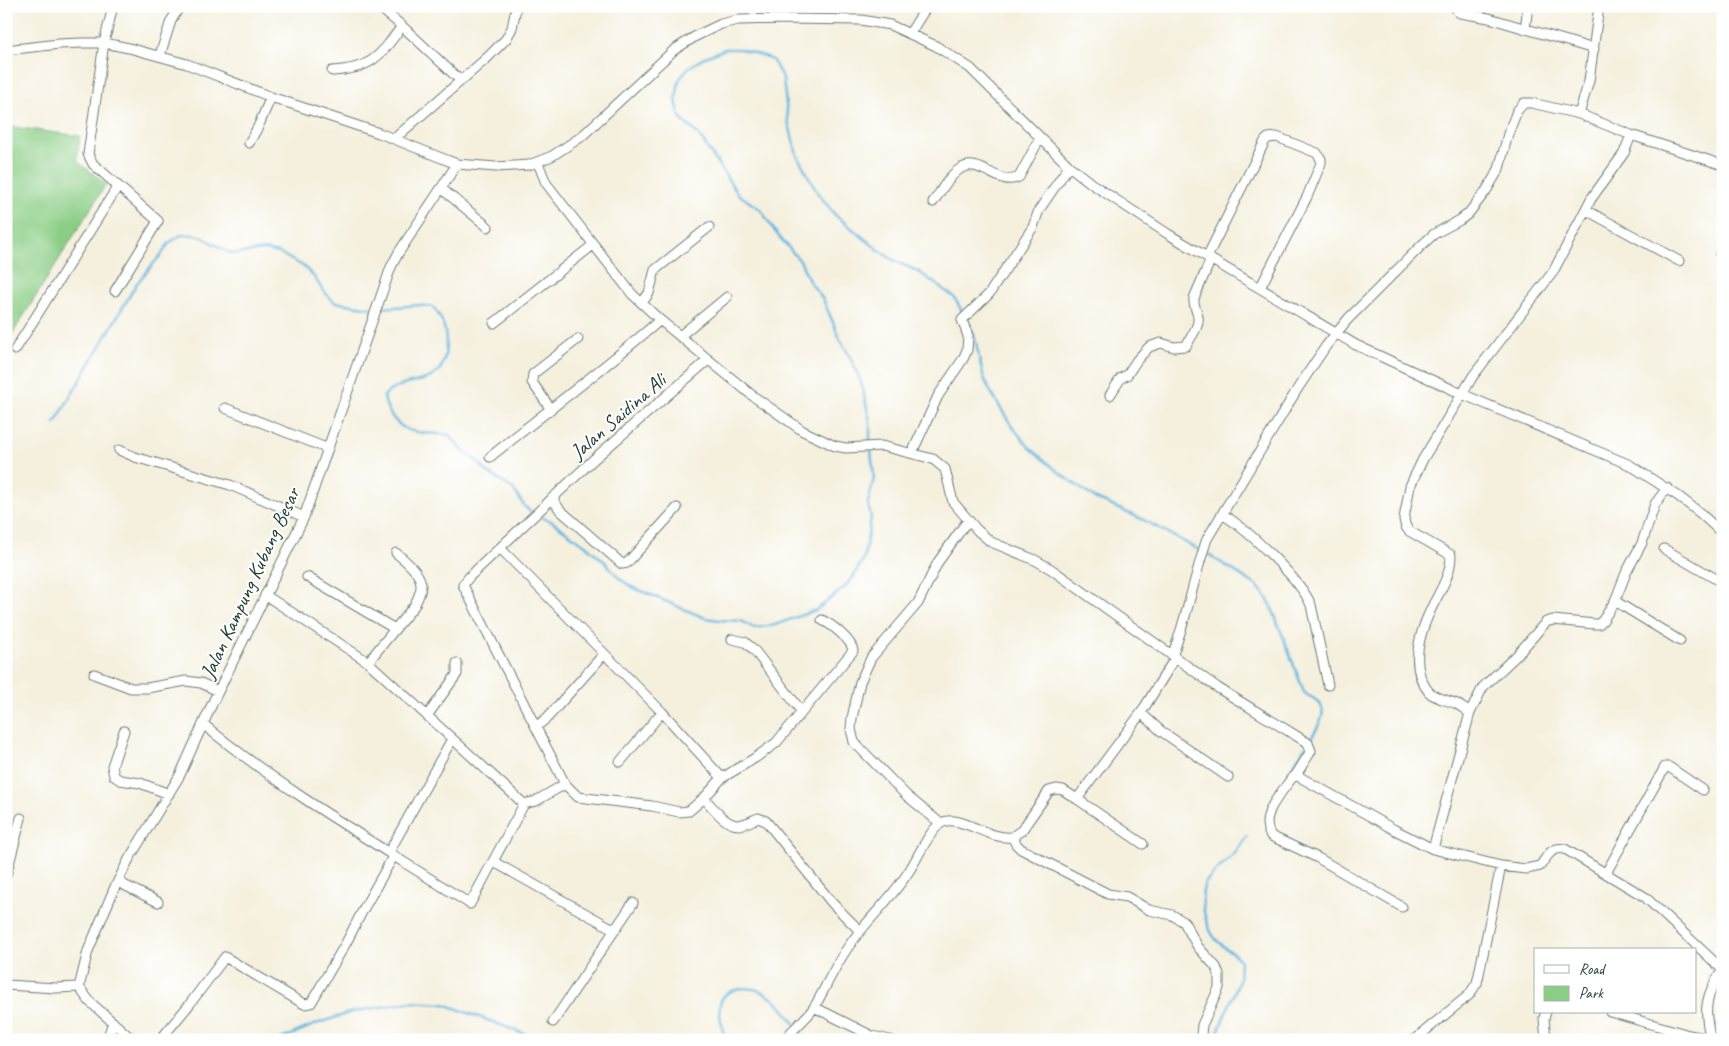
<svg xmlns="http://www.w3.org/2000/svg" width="1729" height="1046" font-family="Caveat,sans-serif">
  <rect width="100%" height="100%" fill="#fff"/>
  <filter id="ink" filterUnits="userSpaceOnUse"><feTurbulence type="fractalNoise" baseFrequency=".02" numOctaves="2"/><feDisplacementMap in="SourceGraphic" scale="10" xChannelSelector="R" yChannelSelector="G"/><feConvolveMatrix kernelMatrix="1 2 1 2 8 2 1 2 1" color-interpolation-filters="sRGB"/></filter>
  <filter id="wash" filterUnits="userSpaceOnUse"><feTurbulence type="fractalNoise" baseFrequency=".0096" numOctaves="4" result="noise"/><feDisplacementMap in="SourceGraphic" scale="20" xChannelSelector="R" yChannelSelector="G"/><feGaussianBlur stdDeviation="1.12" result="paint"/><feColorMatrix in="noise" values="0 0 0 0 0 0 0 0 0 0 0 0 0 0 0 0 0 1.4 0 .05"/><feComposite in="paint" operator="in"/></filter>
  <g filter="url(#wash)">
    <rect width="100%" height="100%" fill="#f5f0de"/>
    <path fill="#8acd85" stroke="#54855c" d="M6,126L80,136L77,161L106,184L6,344Z"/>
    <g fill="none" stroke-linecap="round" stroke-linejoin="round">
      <path stroke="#65b6e0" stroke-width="2.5" d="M383,308L419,305L433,307C442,317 446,329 446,343C446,395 406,372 384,396C385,404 387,409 391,415C406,438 426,431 449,435L461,449L478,462L487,472L513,489L525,507L530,511
        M969,324L974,334L983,375L989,389L1011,425L1029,447L1056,470L1094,498L1142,519L1201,551
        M55,423L137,283L161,255L169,243L181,235H195L202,237L228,252L235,254L265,250L279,253L303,266L314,277L322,289L334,302L371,308
        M538,516L551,521L584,544L606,563L620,579L632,587L705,618L720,620L741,621L754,628L775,625L816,610L844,588L853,577L864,558L871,517L868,503L874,478L870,442V421L861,382L850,357L840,339L823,299L809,281L801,262L776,233L761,210L738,194L698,134L682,120L679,114L676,100L679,80L688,68L705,57L725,49H740L767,57L773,61L783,79L788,121L797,155L817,192L835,215L880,251L893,260L919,272L954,297L963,313
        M1206,553L1256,585L1266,596L1272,608L1304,692C1308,697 1313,697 1317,701C1331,712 1315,731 1309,741
        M1288,773L1306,746
        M1710,1008L1713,1021L1723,1033
        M1206,1037H1216L1219,1040
        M1216,1037L1239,981L1240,960C1233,951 1221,947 1214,937C1209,930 1206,921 1204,912C1198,879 1209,879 1230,858C1237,852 1241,844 1247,836
        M279,1040L316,1024L352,1012L410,1002L444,1004L541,1040
        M724,1040C724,1028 718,1017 720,1005C721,997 727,992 735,990C769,980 790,1017 806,1040"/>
    </g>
  </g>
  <g filter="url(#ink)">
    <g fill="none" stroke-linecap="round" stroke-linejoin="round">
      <defs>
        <path id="minor" d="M113,6L104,43L88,154L93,164L158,221L115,291
          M378,6L402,26L460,80
          M1456,6L1457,11L1460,13L1489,18L1594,49
          M1599,6L1589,81L1579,114L1631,135L1723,165
          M1525,29L1528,6
          M910,33L927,6
          M6,50L59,44L81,43H104L129,48L187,64L271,97L379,133L444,159L457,164L496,167L529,165L552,156L581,137L674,50L696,36L721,24L738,20L788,19L861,20L890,25L936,46L970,68L1069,166L1092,184L1168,234L1356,345L1462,394L1630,465L1678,496L1700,513L1723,534
          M160,55L171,21L180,6
          M332,71C372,69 380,56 402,26
          M394,139L488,57L506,39L512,28L516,8
          M249,143L258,127L271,97
          M538,163L546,183L632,294L660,320L753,396L803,431L835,446L846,448L882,446L933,459L945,469L953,502L977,530L991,542L1035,560L1051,569L1218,688L1308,743L1311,751L1296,775L1395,830L1433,849L1501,866L1526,869L1540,866C1547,857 1551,846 1565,849L1645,897L1723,970
          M442,189L488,227
          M933,202C941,192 948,176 960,169C980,156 999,188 1019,177L1040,138
          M1586,210L1679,261
          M1720,254L1723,255
          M1207,257L1265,141L1268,138L1277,137L1317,153L1321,159V163L1307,197L1260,288
          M642,303L649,293L655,270L709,227
          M494,323L593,245
          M681,335L727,297
          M15,350L118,186
          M1110,395L1121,378L1127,375L1137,360L1149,347L1161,343L1174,347L1186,346C1190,338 1200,326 1198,317C1197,310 1193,306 1194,298L1211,259
          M225,408L326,448
          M550,408L532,382L533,374L578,339
          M119,450L135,457L230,485L304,517
          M912,453L938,396L963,359L967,350L968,336L962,320L989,294L1033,227L1039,210L1069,166
          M490,457C547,411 605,368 660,320
          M552,498L560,510L622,564L627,563L677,508
          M1222,514C1246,528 1301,580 1311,605L1328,685
          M500,548L662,712L722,778
          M1664,549L1723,583
          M307,577L395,629
          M265,595L368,662L524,804L536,801L565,784
          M1615,601L1680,641
          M732,639L745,642L754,650L802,712L776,743L755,758L722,778L704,798C713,807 724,825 739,825C745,824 753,820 758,818L766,821L832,903L860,931
          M1172,656C1187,618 1194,577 1207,539L1298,388L1326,346L1348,319L1424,243L1434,234L1460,220L1468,214L1486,191L1499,169L1508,134L1517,111L1524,103H1532L1579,114
          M368,662L414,606C417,600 421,593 421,586C422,574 405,560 396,553
          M94,674L131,688H147L186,681L201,683L218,691
          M802,712L853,651C853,641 831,624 822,620
          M1141,713L1161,731L1228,777
          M1470,713C1466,710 1461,707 1457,704C1448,700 1436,699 1429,692C1408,667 1420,631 1433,605C1441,589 1451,574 1451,555L1409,531L1406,527L1404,520L1405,513L1410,486L1423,459L1473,376L1553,272L1591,199L1624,153L1631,135
          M427,716L457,674V663
          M203,724C285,792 380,846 470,904L524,804
          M536,727L547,718L604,654
          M124,731L112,766L114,776L120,780L140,783L169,794
          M620,762L662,712
          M1296,775L1291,779C1280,795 1258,816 1271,836L1318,858L1402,907
          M704,798L689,811L679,812L652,806L578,797L565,784L463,585L469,577L594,459L708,360
          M1077,799L1143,844
          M940,823L907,796L854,742L851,729L852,718L860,682L871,658L918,603L938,562L968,520
          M1012,837L1016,844L1021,849L1108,894L1127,897L1149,910L1172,915L1184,922L1198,947L1216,967L1219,974V988L1202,1025L1201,1035L1204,1040
          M1433,849L1470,713L1483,687L1517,655L1546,622L1553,620L1595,624H1599L1603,620L1615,601L1626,573L1642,543L1655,504L1667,488
          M389,852L452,739
          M494,862L615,930
          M1606,873L1665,767H1669L1703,790
          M6,875L21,818
          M118,882L158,902
          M6,985L56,988L79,987
          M79,987L88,951L114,889L129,859L180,775L213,702L304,517L391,267L399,252L457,164
          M79,987L90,1002L133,1040
          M814,1007L872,1036L890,1040
          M1546,1012L1544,1018L1546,1040
          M1610,1012L1689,1035L1711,1039
          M553,1022L633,903
          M107,1040L113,1022
          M160,1040L189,1005L225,957L304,1004L311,1003L346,943L364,908L394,855
          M784,1040C793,1028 807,1019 815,1006C827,985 836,963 851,943C870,917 894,896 911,868C918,857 931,827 943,822C961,815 989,840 1012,837L1022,830L1049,791L1056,789L1063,790L1077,799L1141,713L1175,658
          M1414,1040L1469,995L1477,983L1479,974L1501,866
          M1711,1040C1703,1010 1705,995 1723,970"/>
      </defs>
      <use href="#minor" stroke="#6a7c70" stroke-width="11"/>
      <use href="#minor" stroke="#fff" stroke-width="9"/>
    </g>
  </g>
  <g text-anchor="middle" stroke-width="4" stroke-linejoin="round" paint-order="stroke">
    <g font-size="21" fill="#1f3d34" stroke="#fff">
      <text transform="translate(618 416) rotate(-41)" y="7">Jalan Saidina Ali</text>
      <text transform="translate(250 583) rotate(-65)" y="7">Jalan Kampung Kubang Besar</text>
    </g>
  </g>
  <rect width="1729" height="1046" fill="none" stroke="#fff" stroke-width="25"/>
  <rect x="1534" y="948" width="162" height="65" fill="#ffffff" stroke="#a5b1ae"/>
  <rect x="1544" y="965" width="25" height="8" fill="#ffffff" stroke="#a5b1ae"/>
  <text x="1579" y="974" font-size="15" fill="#1f3d34">Road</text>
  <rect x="1544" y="986" width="25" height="15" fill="#8acd85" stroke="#a5b1ae"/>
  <text x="1579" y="998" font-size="15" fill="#1f3d34">Park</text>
</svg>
